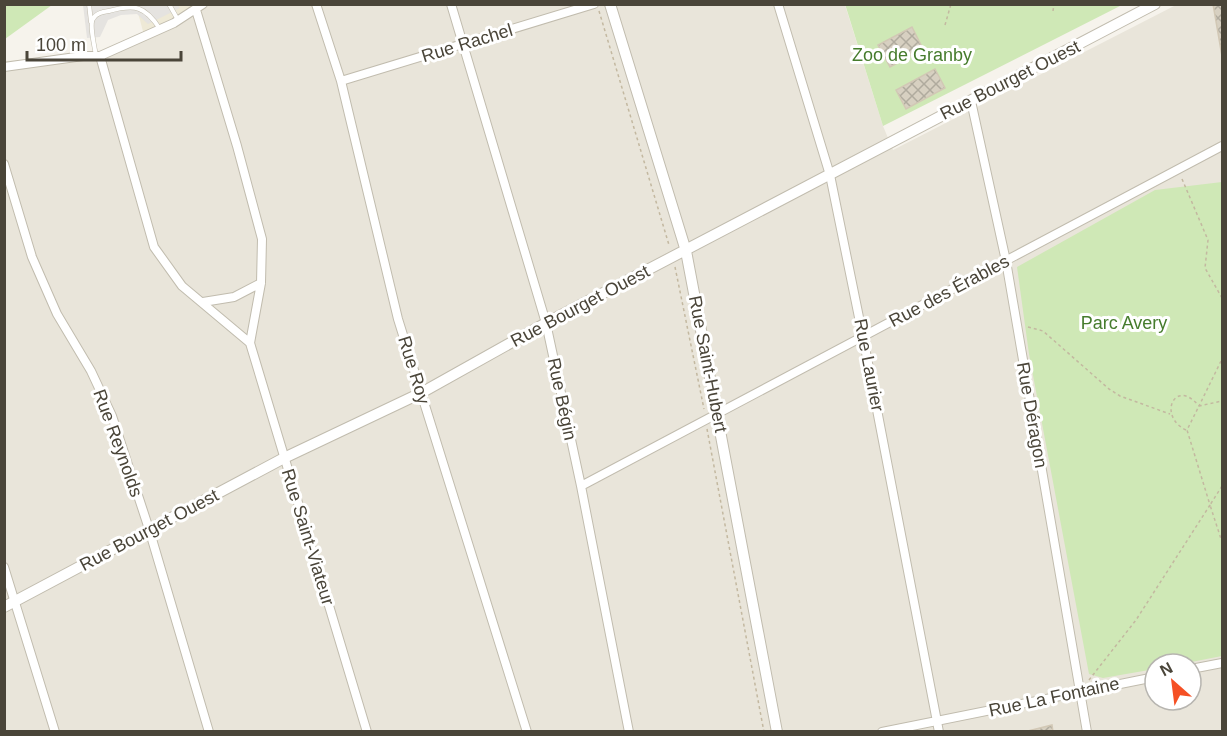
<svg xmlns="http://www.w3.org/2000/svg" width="1227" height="736" font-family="Arial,sans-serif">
  <defs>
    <pattern id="building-cross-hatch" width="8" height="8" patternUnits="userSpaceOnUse" patternTransform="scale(1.5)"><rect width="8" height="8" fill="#d7d0c1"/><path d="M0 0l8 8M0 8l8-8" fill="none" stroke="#b0ab9e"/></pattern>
  </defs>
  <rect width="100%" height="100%" fill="#f6f3ec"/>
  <path fill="#e9e5da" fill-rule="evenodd" d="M204,5H845L883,126L893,150L1176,5H1222V731L5,732V61L100,56ZM1155,664H1191V700H1155Z"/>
  <path fill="#eee9d6" d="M136,5H204L145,39Z"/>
  <path fill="#cfe8b6" d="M5,4H52V5L5,39Z
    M845,4L1122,5L883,126Z
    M1222,182V656L1181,664H1155V669L1103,678L1089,674L1029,354L1017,267L1155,190Z"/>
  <path fill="#e5e3e0" d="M177,4L180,8L148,24L137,14L121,15L108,20L100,37L87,38L83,5Z"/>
  <path fill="url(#building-cross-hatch)" stroke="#d2c8b5" stroke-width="1.5" d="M1213,4H1222V56Z
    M912,27L923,49L890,67L878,45Z
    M935,69L945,88L906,109L896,90Z
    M1052,725L1053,732H1024Z"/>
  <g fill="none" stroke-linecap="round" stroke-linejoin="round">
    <defs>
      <path id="service" d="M89,4L91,22
        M169,4L178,20
        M96,56C95,48 89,25 93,19C96,13 103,12 109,11C135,4 145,6 160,29"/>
      <path id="minor" d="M316,4L341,81L398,319L527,732
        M451,4L546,323L581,486L629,732
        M778,4L830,175L863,337L939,732
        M196,10L237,146L262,239L261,283L250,343L367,732
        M100,56L154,247L182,286L250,343
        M4,67L83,56H100L174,23L203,4
        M341,81L594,4
        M971,101L1006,261L1087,732
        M4,164L32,257L57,314L91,371L112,416L149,529L209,732
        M203,302L234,297L261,283
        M581,486L1222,146
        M4,567L55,732
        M1191,669L1222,663
        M882,732L1155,677"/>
      <path id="tertiary" d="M610,4L686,251L777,732
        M4,607L284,458L421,393L546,323L1155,4"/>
    </defs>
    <use href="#service" stroke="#c1bcae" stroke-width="5"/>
    <use href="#minor" stroke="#c1bcae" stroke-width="10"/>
    <use href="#tertiary" stroke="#c1bcae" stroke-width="12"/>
    <path stroke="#c3b8a0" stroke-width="1.5" stroke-dasharray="3 3" stroke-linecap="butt" d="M599,11L669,245
      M1053,11L1054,4
      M945,25L951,4
      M1182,179L1208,240L1205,268L1222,298
      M675,267L704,409
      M1028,327L1043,331L1109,389L1120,396L1170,414
      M707,429L764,732
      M1186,430C1157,416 1175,377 1199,406L1222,359
      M1222,486L1210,505L1222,542
      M1089,680L1136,620L1210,505L1187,430L1199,406L1222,401"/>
    <use href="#service" stroke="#fff" stroke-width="4"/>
    <use href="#minor" stroke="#fff" stroke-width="8"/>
    <use href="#tertiary" stroke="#fff" stroke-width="10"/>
  </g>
  <g text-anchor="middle" stroke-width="6" stroke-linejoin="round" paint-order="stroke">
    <g font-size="18" fill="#4a4539" stroke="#fff">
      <text transform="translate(467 43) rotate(-17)" y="6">Rue Rachel</text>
      <text transform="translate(1010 80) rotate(-27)" y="6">Rue Bourget Ouest</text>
      <text transform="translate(949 291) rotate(-28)" y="6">Rue des Érables</text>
      <text transform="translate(580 306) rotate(-28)" y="6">Rue Bourget Ouest</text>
      <text transform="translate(708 364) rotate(79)" y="6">Rue Saint-Hubert</text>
      <text transform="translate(869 365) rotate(79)" y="6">Rue Laurier</text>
      <text transform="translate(414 370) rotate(73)" y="6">Rue Roy</text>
      <text transform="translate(562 399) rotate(78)" y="6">Rue Bégin</text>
      <text transform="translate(1032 415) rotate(80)" y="6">Rue Déragon</text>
      <text transform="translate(118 443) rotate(70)" y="6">Rue Reynolds</text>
      <text transform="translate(149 530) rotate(-28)" y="6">Rue Bourget Ouest</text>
      <text transform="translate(308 537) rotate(73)" y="6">Rue Saint-Viateur</text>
      <text transform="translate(1054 697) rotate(-12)" y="6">Rue La Fontaine</text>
    </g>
    <g font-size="18" fill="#467c2d" stroke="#fff">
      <text x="912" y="61">Zoo de Granby</text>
      <text x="1124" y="329">Parc Avery</text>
    </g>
  </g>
  <rect width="1227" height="736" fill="none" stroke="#4a4539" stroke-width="12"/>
  <g transform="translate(1173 682) rotate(332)"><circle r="28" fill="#ffffff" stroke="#b7b5b0" stroke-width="1.5"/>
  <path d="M0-4.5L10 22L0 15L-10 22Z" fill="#f55024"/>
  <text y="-9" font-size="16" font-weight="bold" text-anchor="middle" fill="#4a4539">N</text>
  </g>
  <path d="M27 51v9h154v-9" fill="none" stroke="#4a4539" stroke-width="3"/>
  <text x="36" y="51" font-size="18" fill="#4a4539" stroke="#ffffff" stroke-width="4.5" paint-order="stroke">100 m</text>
</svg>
